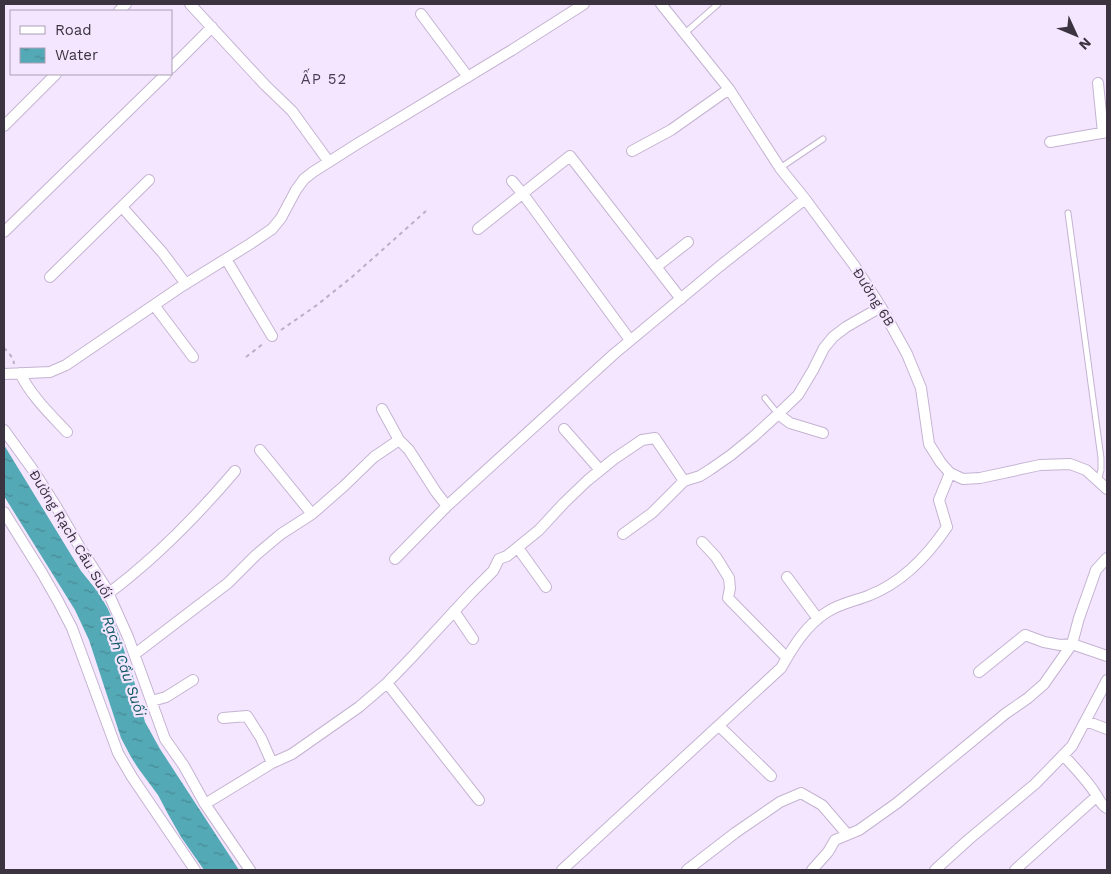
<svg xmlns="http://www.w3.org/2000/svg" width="1111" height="874" font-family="'Work Sans',sans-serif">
  <defs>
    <pattern id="water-ripples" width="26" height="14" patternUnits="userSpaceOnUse" patternTransform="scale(1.25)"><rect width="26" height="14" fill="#54a9b6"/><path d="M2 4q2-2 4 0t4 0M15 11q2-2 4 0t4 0" fill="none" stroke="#478a95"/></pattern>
  </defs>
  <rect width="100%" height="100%" fill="#f4e6ff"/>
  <path fill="url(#water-ripples)" d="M4,445L81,571L98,592L108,609L115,625L123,647L133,677L145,722L160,749L239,870H204L181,837L168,814L158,795L138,768L131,757L121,738L89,640L75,610L4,496Z"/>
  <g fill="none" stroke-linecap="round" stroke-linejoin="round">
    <defs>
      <path id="lane" d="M685,33L718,4
        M780,168L823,139
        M1068,213L1101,458V470L1098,481
        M765,398L778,414"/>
      <path id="street" d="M190,4L265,85L292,111L329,162
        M661,4L729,89L780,168L805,199L854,265L881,307L907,354L921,388L929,444L941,463L950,473L963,479L980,478L1040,465L1070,464L1086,470L1107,489
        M119,11L126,4
        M421,14L468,77
        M171,68L212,27
        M1098,83L1103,133
        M4,126L56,74
        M1050,142L1107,132
        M632,151L671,130L729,89
        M512,181L523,194L630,340
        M122,207L162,252L186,284
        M478,229L570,156L681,299
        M4,232L166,74
        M226,259L272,336
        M656,267L688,242
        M50,277L149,180
        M154,305L193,357
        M20,373C31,396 50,414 67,432
        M4,374L50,372L66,365L179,288L250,244L272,229L281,218L296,190L304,179L313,172L357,144L512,50L584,4
        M382,409L399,440L409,450L436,492L447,506
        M778,414L790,423L823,433
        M564,429L600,470
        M4,430L33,470L57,508L79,546L106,588L128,637L165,739L184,766L205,804L250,870
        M260,450L312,514
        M4,512L42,573L58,601L72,628L118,753L132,777L195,870
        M623,534L652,513L684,481L700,476L711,469L731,455L753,437L775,417L798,395L813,370L824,348L833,337L846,327L881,307
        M702,542L716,557L729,578L730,588L728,598L787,658
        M518,548L546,587
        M395,559L447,506L614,354L720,266L805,199
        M787,577L818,619
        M109,593C157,557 196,517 235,471
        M454,611L473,639
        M135,654L228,583L256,555L281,534L312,514L344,486L374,457L399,440
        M979,672L1025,635L1044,642L1060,645L1072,644L1107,656
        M387,683L479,800
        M152,701L166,697L193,680
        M223,718L247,716L261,738L272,763
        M1086,721L1107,729
        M719,726L771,776
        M1063,755C1075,768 1088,781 1097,796C1100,801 1102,806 1107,808
        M205,804L272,763L292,754L359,707L387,683L412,657L471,593L493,571L499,559L507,556L539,530L564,503L588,480L614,459L642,440L655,438L684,481
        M562,870L781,668C793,647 806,625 827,612C841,603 856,601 870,595C903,582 928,555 947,527L939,500L950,473
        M687,870L735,833L780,802L801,793L822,805L847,834
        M812,870L828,852L835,840L859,830L897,803L1005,714L1028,698L1044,684L1072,644L1079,618L1096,570L1107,558
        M935,870L968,840L1035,784L1072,746L1107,680
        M1015,870L1097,796"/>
    </defs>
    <use href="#lane" stroke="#c4b3d1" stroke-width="7"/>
    <use href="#street" stroke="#c4b3d1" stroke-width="12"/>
    <path stroke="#bcb0c5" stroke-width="2" stroke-dasharray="4 4" stroke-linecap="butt" d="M281,330L317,305L352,277L426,211
      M4,348C8,352 14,358 14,364
      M246,357L264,343"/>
    <use href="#lane" stroke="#fff" stroke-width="5"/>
    <use href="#street" stroke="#fff" stroke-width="10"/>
  </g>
  <g text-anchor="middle" stroke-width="4.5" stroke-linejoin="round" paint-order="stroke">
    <g font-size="14" fill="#3b3440" stroke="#f4e6ff">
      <text transform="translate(874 297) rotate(58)" y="5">Đường 6B</text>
      <text transform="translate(71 534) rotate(59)" y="5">Đường Rạch Cầu Suối</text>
    </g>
    <g font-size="15" letter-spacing="1" fill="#4b3c55" stroke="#f4e6ff">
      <text x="324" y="84">ẤP 52</text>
    </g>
    <g font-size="15" font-style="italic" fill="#105963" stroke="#f4e6ff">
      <text transform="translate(124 666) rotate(71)" y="5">Rạch Cầu Suối</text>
    </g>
  </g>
  <rect width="1111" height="874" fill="none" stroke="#3b3440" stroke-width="10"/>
  <rect x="10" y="10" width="162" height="65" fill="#f4e6ff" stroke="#aa9fb3"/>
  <rect x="20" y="26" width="25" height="8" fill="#ffffff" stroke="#aa9fb3"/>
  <text x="55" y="35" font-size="15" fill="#3b3440">Road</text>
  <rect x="20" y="48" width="25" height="15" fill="url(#water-ripples)" stroke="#aa9fb3"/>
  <text x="55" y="60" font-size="15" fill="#3b3440">Water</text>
  <g transform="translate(1076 35) rotate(134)" stroke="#f4e6ff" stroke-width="4" paint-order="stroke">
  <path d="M0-4L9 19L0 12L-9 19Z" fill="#3b3440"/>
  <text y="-8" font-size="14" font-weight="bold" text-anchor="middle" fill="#3b3440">N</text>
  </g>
</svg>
